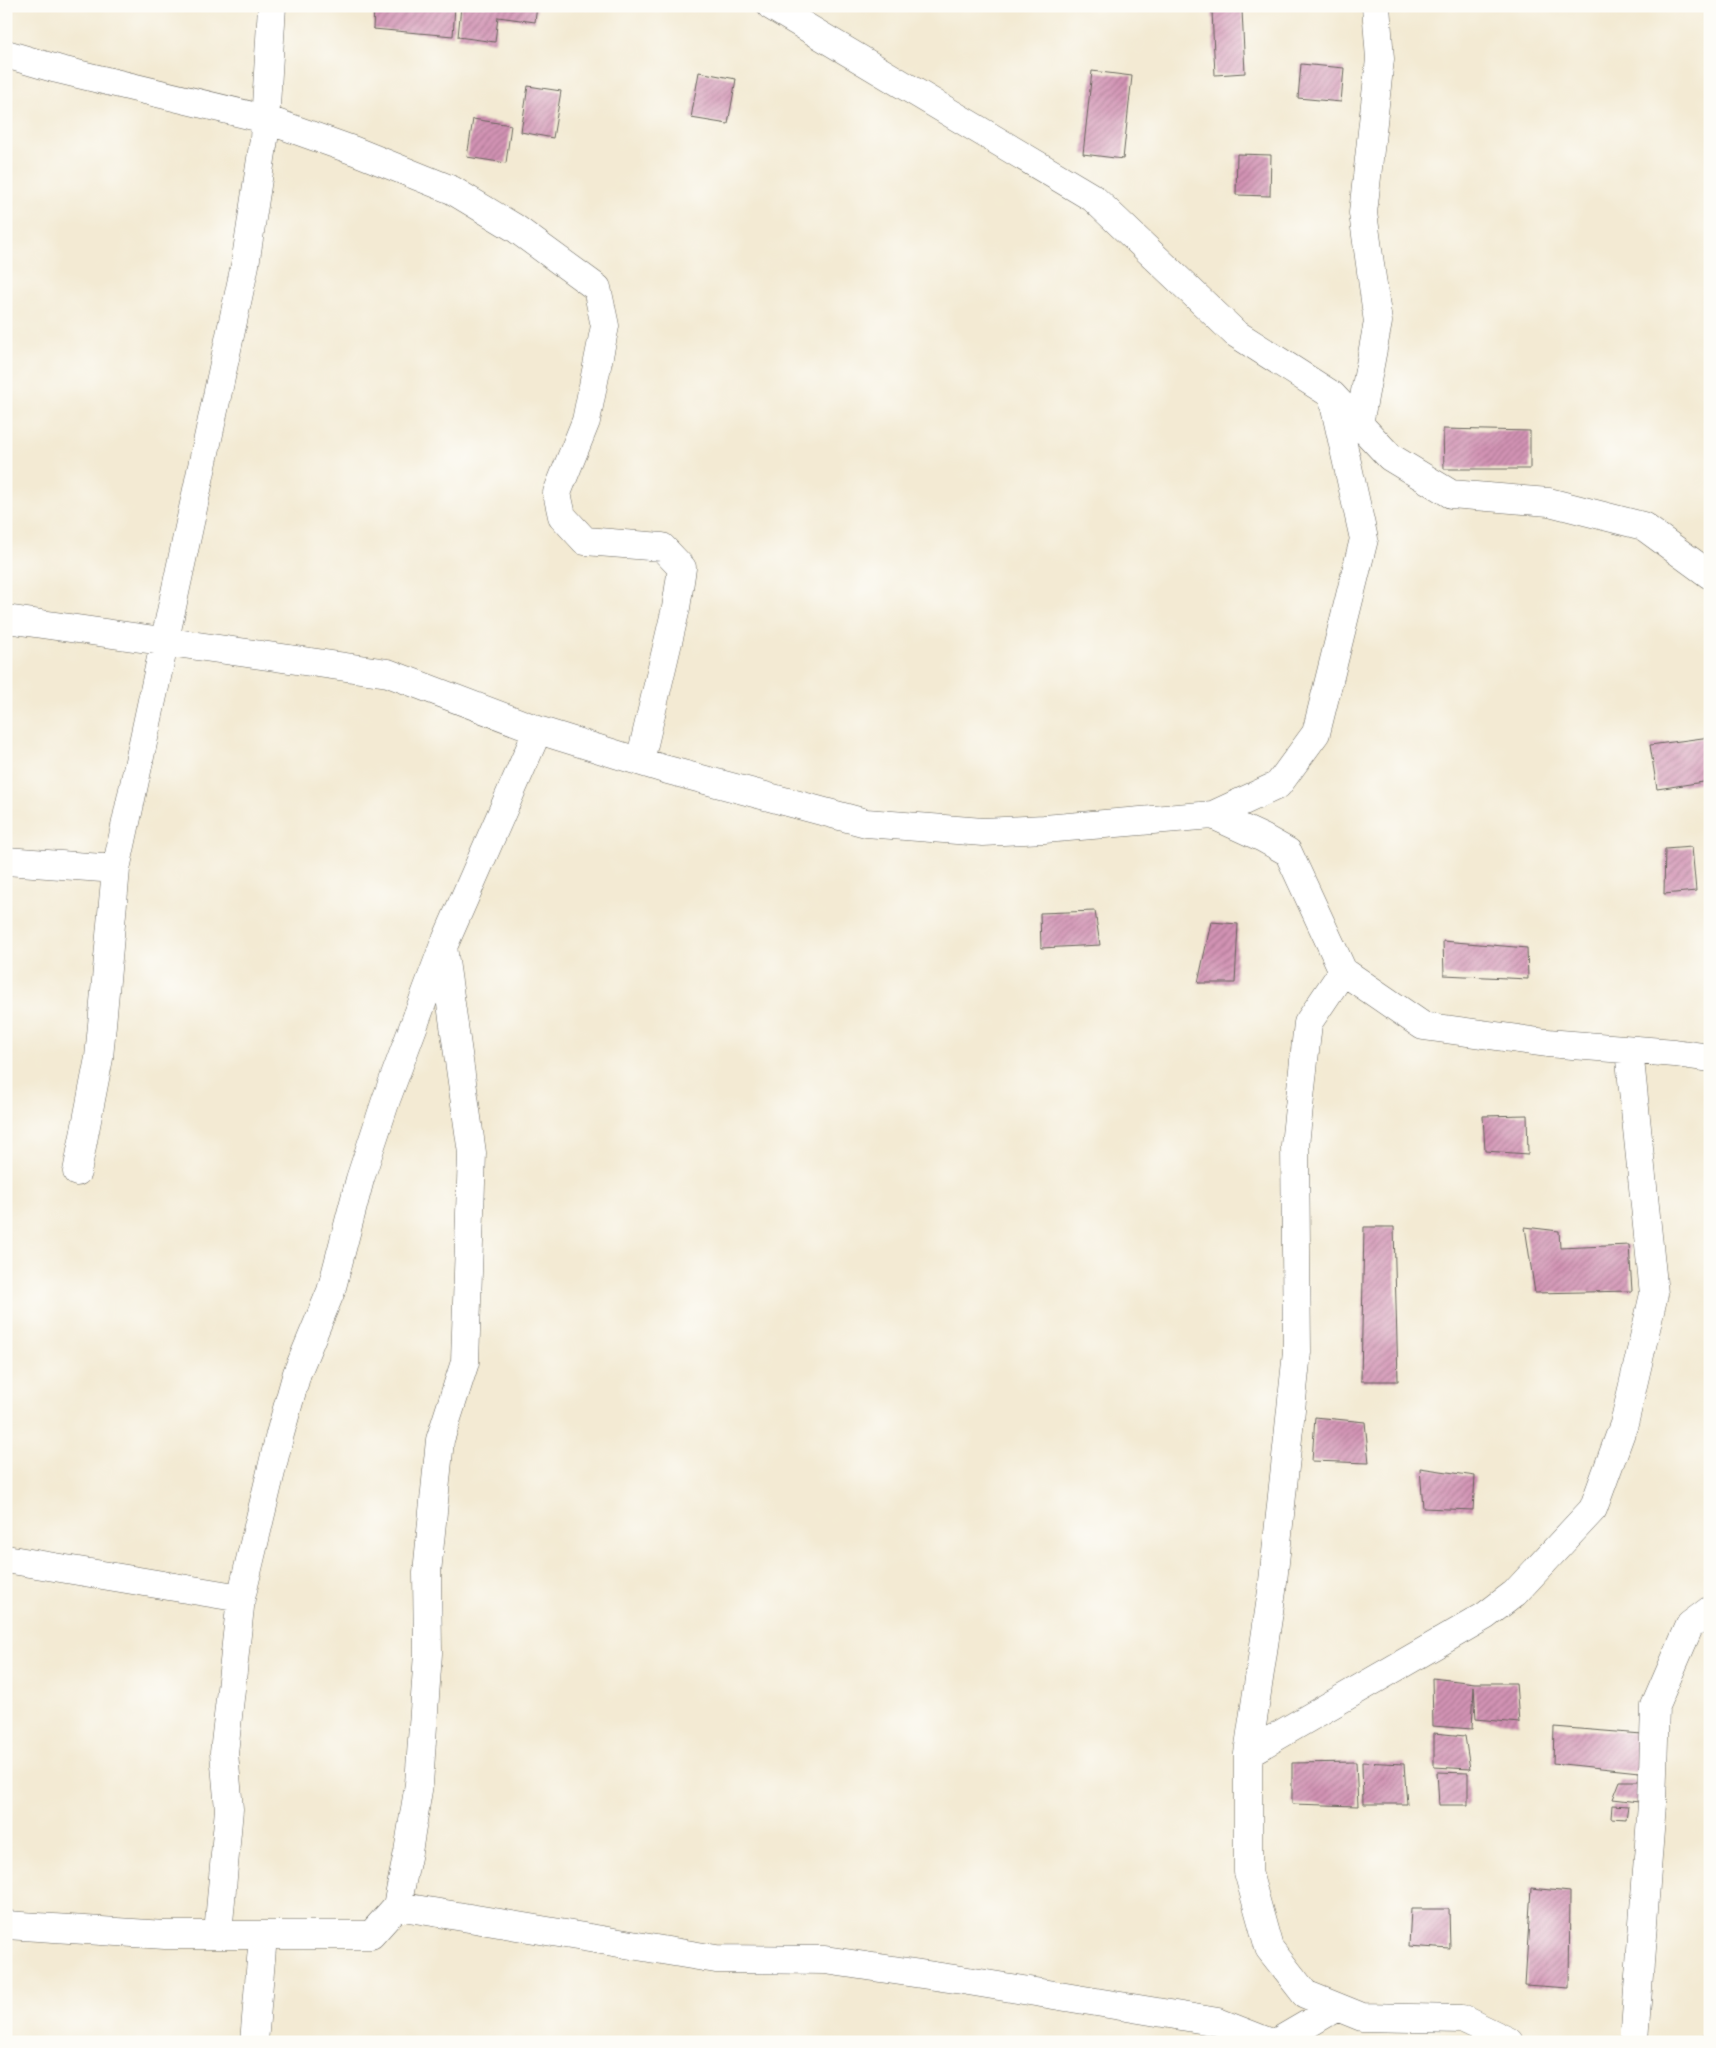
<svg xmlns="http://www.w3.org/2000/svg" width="1716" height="2048" font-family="Itim,sans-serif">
  <defs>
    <pattern id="building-hatch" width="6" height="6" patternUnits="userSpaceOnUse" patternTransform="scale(1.25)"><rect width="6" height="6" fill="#d293b4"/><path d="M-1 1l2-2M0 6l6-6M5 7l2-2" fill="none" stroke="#aa7792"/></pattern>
  </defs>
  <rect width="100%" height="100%" fill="#fdfcf7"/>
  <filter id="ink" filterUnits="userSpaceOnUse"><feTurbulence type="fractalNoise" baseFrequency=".02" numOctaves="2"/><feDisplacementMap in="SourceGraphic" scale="10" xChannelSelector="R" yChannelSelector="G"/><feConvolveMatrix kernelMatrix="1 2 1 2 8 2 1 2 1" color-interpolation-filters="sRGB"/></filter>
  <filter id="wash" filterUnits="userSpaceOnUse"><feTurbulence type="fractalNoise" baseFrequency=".0096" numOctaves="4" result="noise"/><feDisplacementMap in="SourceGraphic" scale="20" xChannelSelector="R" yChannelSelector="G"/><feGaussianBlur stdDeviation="1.12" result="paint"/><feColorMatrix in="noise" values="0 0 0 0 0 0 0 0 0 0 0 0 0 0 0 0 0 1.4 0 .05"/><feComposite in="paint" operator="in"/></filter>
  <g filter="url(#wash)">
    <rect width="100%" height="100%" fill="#f3ead3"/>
    <g id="blocks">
      <path fill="url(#building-hatch)" d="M374,6H455L453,36L373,29Z
        M461,6H537L535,22L498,17L495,42L458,37Z
        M1242,10L1245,73L1215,75L1212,11Z
        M1301,64L1344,68L1341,102L1298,98Z
        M1092,71L1132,76L1123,159L1083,154Z
        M699,72L736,79L728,124L691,118Z
        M528,86L561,91L553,138L521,132Z
        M473,119L511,125L506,163L467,157Z
        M1237,154L1271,155L1270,196L1236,195Z
        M1443,429L1530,431V469H1444Z
        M1710,737V781L1657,789L1650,745Z
        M1692,847L1696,891L1664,894L1665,849Z
        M1095,911L1100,945L1041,948L1040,913Z
        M1211,922L1238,924L1235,983H1198Z
        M1443,941L1527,948L1528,979L1444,975Z
        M1527,1115L1528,1154L1485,1151L1483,1116Z
        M1364,1227H1394L1398,1381H1361Z
        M1525,1227L1559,1231L1560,1248L1629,1245L1632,1291L1535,1293Z
        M1315,1417L1365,1422L1369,1463L1312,1461Z
        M1420,1468L1475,1476L1473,1510L1423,1508Z
        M1432,1678L1475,1683H1516L1519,1723L1476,1719L1474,1686L1472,1729L1433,1726Z
        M1554,1727L1642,1734L1639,1772L1553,1763Z
        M1434,1733L1465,1736L1470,1769L1434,1767Z
        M1356,1762L1358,1806L1292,1804V1763Z
        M1362,1762L1404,1764L1407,1804H1363Z
        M1437,1772L1468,1773V1805H1439Z
        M1620,1781H1641L1639,1802L1613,1799Z
        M1612,1805L1628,1806L1626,1819L1611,1818Z
        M1531,1888L1570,1892L1569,1988L1525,1985Z
        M1411,1909H1449L1450,1949L1409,1946Z
        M1710,2038V2042H1662V2040Z"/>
    </g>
  </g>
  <g filter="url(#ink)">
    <use href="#blocks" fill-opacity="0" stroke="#67645c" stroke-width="1"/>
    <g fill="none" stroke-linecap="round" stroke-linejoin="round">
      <defs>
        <path id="minor" d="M771,6L1093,198L1235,333L1332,395L1390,457L1451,494L1549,502L1643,526L1710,575
          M6,54L57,69L265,119L355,151L452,190L515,228L597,288L605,326L586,421L557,493L562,516L585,541L662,547L682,568L676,608L640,761
          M1359,424L1378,322L1363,213L1380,59L1376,6
          M6,619L388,673L538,730L664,769L866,823L983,832L1044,829L1213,815L1278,785L1316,733L1364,539L1332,395
          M1213,815L1263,838L1288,852L1343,971L1423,1026L1547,1043L1675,1053L1710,1058
          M6,861L116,869
          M1343,971L1308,1023L1295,1145L1297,1352L1272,1591L1248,1753V1872L1269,1948L1305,1994L1362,2017L1462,2019L1510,2042
          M77,1172L99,1058L116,869L245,265L264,139L272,6
          M6,1559L241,1598
          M1248,1753L1485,1616L1515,1593L1593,1509L1624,1424L1654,1294L1629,1050
          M397,1906L716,1959L825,1960L962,1980L1218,2022L1269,2042
          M6,1925L165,1935H371L397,1906L408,1852L419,1784L428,1653L427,1573L440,1440L465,1362L472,1153L443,947
          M218,1934L229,1809L224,1753L241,1598L280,1434L297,1373L331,1291L360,1179L386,1100L443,947L538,730
          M254,2042L263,1936
          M1277,2042L1337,2007
          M1634,2042L1652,1804L1655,1706L1690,1625L1710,1610"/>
      </defs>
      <use href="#minor" stroke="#67645c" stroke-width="29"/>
      <use href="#minor" stroke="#fff" stroke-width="28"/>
    </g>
  </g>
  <rect width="1716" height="2048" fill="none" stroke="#fdfcf7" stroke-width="25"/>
</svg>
